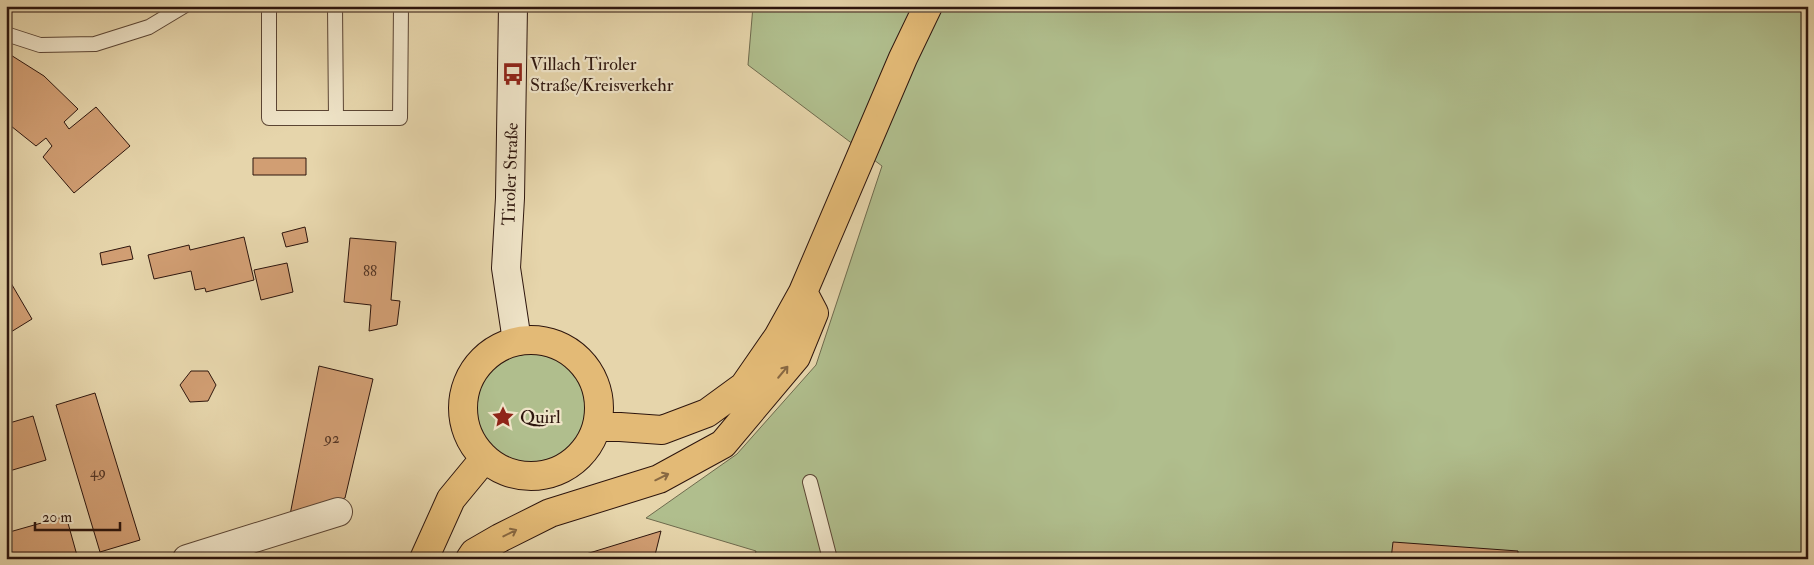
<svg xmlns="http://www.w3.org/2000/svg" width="1814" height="565" font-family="'IM FELL Double Pica',serif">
  <rect width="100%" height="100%" fill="#e6d5ab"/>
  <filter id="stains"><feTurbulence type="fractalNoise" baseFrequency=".004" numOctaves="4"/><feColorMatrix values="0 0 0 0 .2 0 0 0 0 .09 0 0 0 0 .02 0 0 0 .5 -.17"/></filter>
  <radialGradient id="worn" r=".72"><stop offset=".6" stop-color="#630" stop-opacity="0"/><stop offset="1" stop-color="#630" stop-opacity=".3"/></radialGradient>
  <path fill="#b0be8d" stroke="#6e6a4d" d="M753,6H1808V559H754L756,551L646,518L737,454L816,365L882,166L748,65Z
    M475 407a56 56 0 1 1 112 0a56 56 0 1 1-112 0Z"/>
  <path fill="#d19e73" stroke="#2d150d" d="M6,52L44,76L78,109L64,122L69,129L96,107L130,146L74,193L43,157L52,146L46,138L36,146L6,122Z
    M253,158H306V175H253Z
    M305,227L308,242L286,247L282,233Z
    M244,237L254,280L206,292L205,288L195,290L191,271L154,279L148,255L189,245L190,250Z
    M350,238L396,242L391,300L400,301L397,325L369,331L371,305L344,302Z
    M130,246L133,259L102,265L100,253Z
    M287,263L293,292L261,300L254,270Z
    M8,278L32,319L6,335V279Z
    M319,366L373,379L345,498L290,515Z
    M191,371H208L216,385L208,401L190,402L180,385Z
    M95,393L140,540L100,552L56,405Z
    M33,416L46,460L6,472V424Z
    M66,516L78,559H6V533Z
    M661,531L654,559H584L586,554Z
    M1393,542L1518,551V559H1391Z"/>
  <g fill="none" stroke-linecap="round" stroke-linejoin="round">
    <defs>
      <path id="service" d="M269,6V118H400L401,6
        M335,6L336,118
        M6,34L40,45L95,44L149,27L184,6
        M810,482L830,559"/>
      <path id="minor" d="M187,559L338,512"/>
      <path id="secondary" d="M513,6L510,198L506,268L517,341"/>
      <path id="primary" d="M463 408a68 68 0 1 1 136 0a68 68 0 1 1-136 0Z
        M598,427H620L662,430L707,413L744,386L778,337L803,292L903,58L928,6
        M424,559L451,499L484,459
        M470,559L474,553L500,538L550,513L659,479L723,444L796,357L814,313L803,292"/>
    </defs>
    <use href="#service" stroke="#5b4534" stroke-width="16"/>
    <use href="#minor" stroke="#5b4534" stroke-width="30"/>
    <use href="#secondary" stroke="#2d150d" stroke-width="30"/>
    <use href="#primary" stroke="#2d150d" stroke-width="30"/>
    <use href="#service" stroke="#efe4c8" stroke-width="14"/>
    <use href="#minor" stroke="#efe4c8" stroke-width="28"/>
    <use href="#secondary" stroke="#efe4c8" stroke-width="28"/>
    <use href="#primary" stroke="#e3ba76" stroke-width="28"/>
  </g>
  <defs><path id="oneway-shaft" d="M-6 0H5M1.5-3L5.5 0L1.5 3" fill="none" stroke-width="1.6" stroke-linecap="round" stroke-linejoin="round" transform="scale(1.25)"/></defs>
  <g stroke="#886842">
    <use href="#oneway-shaft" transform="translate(783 372) rotate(-50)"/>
    <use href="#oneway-shaft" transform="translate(662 477) rotate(-26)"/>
    <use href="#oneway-shaft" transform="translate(510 533) rotate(-27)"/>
  </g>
  <defs>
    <symbol id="bus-bare" viewBox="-9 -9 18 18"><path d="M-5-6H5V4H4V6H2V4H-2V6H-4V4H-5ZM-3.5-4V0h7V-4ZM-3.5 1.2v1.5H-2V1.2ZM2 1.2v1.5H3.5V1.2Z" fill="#8f2418" stroke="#efe4c8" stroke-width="2.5" paint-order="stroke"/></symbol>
    <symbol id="sight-bare" viewBox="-9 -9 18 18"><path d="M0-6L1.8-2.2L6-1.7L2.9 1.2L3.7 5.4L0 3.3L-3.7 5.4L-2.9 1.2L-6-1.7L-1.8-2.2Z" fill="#8f2418" stroke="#efe4c8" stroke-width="2.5" paint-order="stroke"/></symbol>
  </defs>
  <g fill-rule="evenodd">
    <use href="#bus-bare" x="497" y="58" width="32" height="32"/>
    <use href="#sight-bare" x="487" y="401" width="32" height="32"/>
  </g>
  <g text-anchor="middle" stroke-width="4.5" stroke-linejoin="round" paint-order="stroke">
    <g font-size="15" fill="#563726">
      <text x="370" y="276">88</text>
      <text x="332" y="443">92</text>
      <text x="98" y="477">49</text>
    </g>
    <g font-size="18" fill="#2d150d" stroke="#efe4c8" text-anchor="start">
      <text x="530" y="70">Villach Tiroler<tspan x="530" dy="21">Straße/Kreisverkehr</tspan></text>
      <text x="520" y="423">Quirl</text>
    </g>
    <g font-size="18" fill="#2d150d" stroke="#efe4c8">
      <text transform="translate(510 174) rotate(-88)" y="6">Tiroler Straße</text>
    </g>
  </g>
  <rect width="1814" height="565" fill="none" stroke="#e6d5ab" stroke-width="25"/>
  <rect x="8" y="8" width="1799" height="550" fill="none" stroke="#2d150d" stroke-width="2.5"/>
  <rect x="12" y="12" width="1789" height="540" fill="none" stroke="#2d150d"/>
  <path d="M35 522v8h85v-8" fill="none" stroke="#2d150d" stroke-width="2.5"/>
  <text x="42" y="522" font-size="15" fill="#2d150d" stroke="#efe4c8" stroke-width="4" paint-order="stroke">20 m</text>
  <rect width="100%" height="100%" filter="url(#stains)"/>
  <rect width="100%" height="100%" fill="url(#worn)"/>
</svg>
